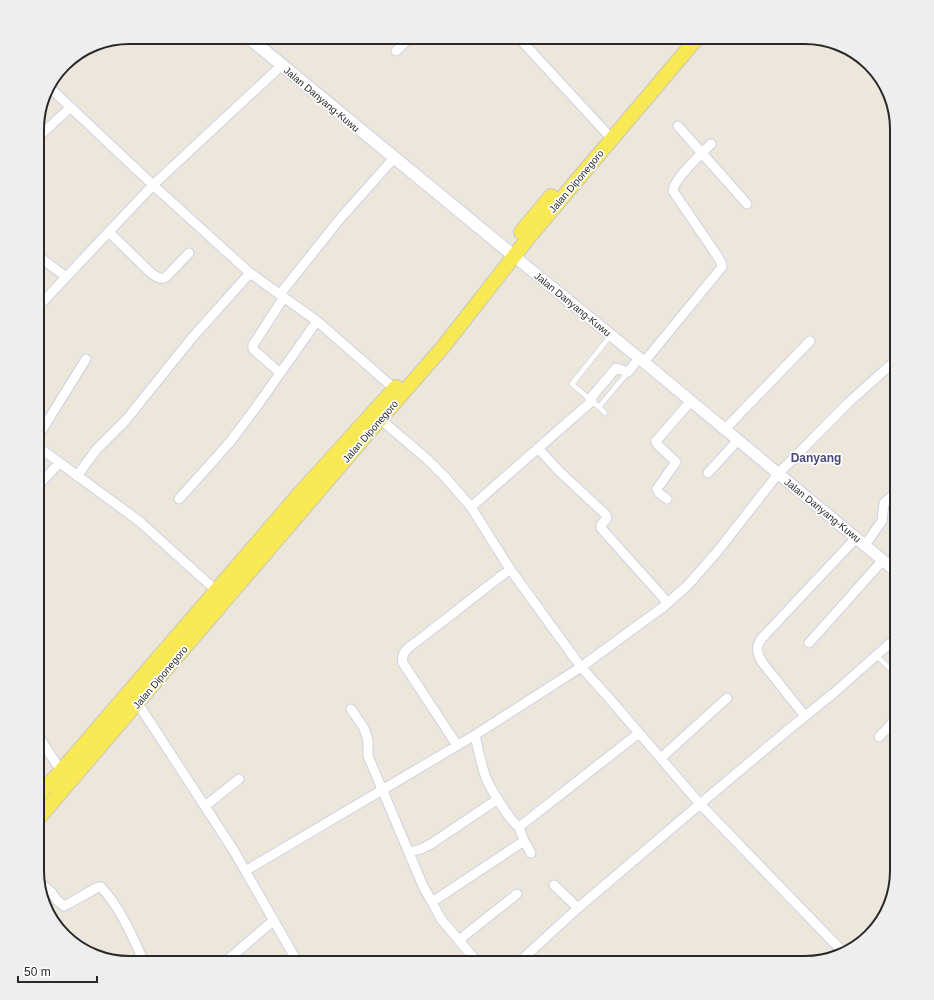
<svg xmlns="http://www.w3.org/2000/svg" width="934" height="1000" font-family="Helvetica,sans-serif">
  <rect width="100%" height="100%" fill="#ece7da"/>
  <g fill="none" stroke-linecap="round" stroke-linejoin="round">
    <defs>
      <path id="service" d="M611,335L572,384L599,407L628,372
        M599,407L605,413
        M877,656L897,676"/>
      <path id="minor" d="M518,37L612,139
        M258,45L265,37
        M396,51L411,37
        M48,86L153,185L250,273L317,321L397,391
        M678,126L747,204
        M37,138L71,107
        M109,232L152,274C157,277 161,280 166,277L189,253
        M37,255L66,277
        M280,294L339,220L394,158
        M37,308L153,185L282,65
        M644,362L722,267L721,262L716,254L673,191C673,180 702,153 711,144
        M280,373L253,349V345L284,297
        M590,399L616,368L628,372L639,358
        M380,419L427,459L446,478L471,507L510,569L581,667L609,698L700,804L788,730L835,692L897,637
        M725,429L810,341
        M37,438L86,359
        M37,446L139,521L220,594
        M538,448L559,471L606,515L607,518L601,525V528L668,603
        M708,473L738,440
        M77,476L96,450L126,420L191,339L250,273
        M37,487L59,463
        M179,499L230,442L257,406L317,321
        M667,499L659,493L657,489L676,462L657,444L656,441L691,401
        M471,507L592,401
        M865,545L882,521L884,503L897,492
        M809,643L883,560
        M135,699L234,851L298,963
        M351,709L364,728L368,740V756L423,886L432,902L441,919L478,963
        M805,716L762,662C757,653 755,647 762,638L856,538
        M37,734L61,771
        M475,735C478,749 481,764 486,778C490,788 510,821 519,827L639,733
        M879,737L897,718
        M457,745L403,663C400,651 411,646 420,639L510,569
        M661,758L727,698
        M205,806L239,779
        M524,841L531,853
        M409,852L421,849L431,844L498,799
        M245,871L475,735L581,667L663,607L687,586L717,552L778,474L847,404L897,359
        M41,884L52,893L57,900L64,906L70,903L98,887H101C119,906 132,934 142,958L139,963
        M554,885L578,908
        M432,902L524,841L519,827
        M459,940L517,894
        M224,963L274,920
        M518,963L578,908L700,804L842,951"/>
      <path id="tertiary" d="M514,256L639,358L897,572"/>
      <path id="secondary" d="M248,37L514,256"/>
      <path id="primary" d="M521,232L551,196
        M37,797L61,771L300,493L396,387
        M37,820L363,439L443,347L529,237L698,37"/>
    </defs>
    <use href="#service" stroke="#cfd0e3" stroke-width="6"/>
    <use href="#minor" stroke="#cfd0e3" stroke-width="11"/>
    <use href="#tertiary" stroke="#cfd0e3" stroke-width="13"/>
    <use href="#secondary" stroke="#cfd0e3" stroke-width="14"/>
    <use href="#primary" stroke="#c7c7c7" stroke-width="16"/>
    <use href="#service" stroke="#fff" stroke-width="4.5"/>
    <use href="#minor" stroke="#fff" stroke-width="9"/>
    <use href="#tertiary" stroke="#fff" stroke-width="11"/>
    <use href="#secondary" stroke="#fff" stroke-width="12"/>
    <use href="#primary" stroke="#f7e854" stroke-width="14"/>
  </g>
  <g text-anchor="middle" stroke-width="3.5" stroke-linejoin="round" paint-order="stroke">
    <g font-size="10" fill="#292929" stroke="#fff">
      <text transform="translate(322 99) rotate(40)" y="4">Jalan Danyang-Kuwu</text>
      <text transform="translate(576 181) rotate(-50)" y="4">Jalan Diponegoro</text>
      <text transform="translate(573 304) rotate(39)" y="4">Jalan Danyang-Kuwu</text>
      <text transform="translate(370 431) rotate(-49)" y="4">Jalan Diponegoro</text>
      <text transform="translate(823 510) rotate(39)" y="4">Jalan Danyang-Kuwu</text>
      <text transform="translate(160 677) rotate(-50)" y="4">Jalan Diponegoro</text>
    </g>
    <g font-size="12" font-weight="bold" fill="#47497c" stroke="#fff">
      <text x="816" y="462">Danyang</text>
    </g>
  </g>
  <path d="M0 0H934V1000H0ZM129 44H805A85 85 0 0 1 890 129V871A85 85 0 0 1 805 956H129A85 85 0 0 1 44 871V129A85 85 0 0 1 129 44Z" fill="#eee" fill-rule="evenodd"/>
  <path fill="none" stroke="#292929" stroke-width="2" d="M129 44H805A85 85 0 0 1 890 129V871A85 85 0 0 1 805 956H129A85 85 0 0 1 44 871V129A85 85 0 0 1 129 44Z"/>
  <path d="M18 976v6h79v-6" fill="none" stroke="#292929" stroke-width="2"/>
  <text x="24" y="976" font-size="12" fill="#292929" stroke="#ffffff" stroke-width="3" paint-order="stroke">50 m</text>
</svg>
